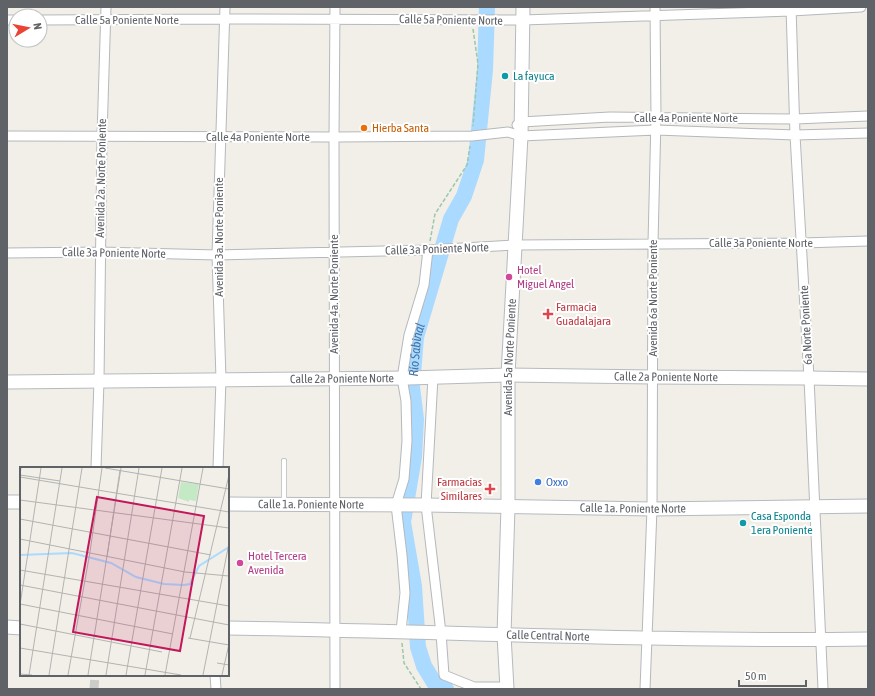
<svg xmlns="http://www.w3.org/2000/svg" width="875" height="696" font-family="'Asap Condensed',sans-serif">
  <rect width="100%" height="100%" fill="#f1efe8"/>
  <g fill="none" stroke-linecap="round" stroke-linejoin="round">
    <path stroke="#aadaff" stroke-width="16" id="s1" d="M446,689L435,684L424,666L418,647L414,586L403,522L414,457L416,419L412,387L416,337L451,219L464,196L476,160L485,70L487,7"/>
    <path stroke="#ccccc8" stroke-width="9" stroke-dasharray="9 4.5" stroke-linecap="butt" d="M94,689L95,675"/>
    <defs>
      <path id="lane" d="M284,461V504"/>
      <path id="street" d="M335,7L334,137L335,689
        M791,7L795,135L809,378L823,689
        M7,20H16
        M40,20L225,19L523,20L791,11L861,7
        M517,125L521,122L610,117L795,119L868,116
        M7,136L334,137L472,136L508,132L521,136L656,130L795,135L868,133
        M7,253L100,252L217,255L428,250L516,245L802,243L868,241
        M433,377L426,505L441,633L444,675L474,687H507
        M96,468L99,381L102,136L106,7
        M218,468L221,379L217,255L225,7
        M401,631L405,593L402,555L396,505L404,479L407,441L406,401L402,378L409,335L424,285L428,250
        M215,675L216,689
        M645,689L652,509L653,243L656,118L655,7"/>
      <g id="secondary">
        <path id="s2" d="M7,382L408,378L508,375L653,377L809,378L868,379"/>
        <path d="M7,502H21"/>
        <path id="s3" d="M228,504L426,505L652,509L868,506"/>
        <path d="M7,627L21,628"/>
        <path id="s4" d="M228,628C441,631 655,642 868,639"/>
        <path id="s5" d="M507,689L504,635L508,507V375L521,136L523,7"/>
      </g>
    </defs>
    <use href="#lane" stroke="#b5b8bc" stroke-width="6"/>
    <use href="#street" stroke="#b5b8bc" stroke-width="11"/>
    <use href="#secondary" stroke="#b6babf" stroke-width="15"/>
    <path stroke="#9cc7a9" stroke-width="1.5" stroke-dasharray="4 2" stroke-linecap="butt" d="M473,29L478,64L473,126
      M430,241L435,214L467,165L470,146
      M402,643L404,663L421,689"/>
    <use href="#lane" stroke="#fff" stroke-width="4.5"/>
    <use href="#street" stroke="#fff" stroke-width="9"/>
    <use href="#secondary" stroke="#fff" stroke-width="13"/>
  </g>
  <g fill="#0f9aa8" stroke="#fff" stroke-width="1.5">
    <circle cx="505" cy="76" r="4"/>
    <circle cx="743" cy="523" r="4"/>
  </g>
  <circle fill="#e8710a" stroke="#fff" stroke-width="1.5" cx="364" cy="128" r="4"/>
  <g fill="#d1479c" stroke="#fff" stroke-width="1.5">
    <circle cx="509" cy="277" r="4"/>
    <circle cx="240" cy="563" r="4"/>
  </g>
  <g fill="#e0444e" stroke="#fff" stroke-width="1.5">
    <path d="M546 308h4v4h4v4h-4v4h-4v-4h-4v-4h4z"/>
    <path d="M488 483h4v4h4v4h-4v4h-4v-4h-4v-4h4z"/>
  </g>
  <circle fill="#3f7fe0" stroke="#fff" stroke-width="1.5" cx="538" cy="482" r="4"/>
  <g text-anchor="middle" stroke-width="4" stroke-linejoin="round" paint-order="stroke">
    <g font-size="12" fill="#5f6368" stroke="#fff">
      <text x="127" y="24">Calle 5a Poniente Norte</text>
      <text transform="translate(451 20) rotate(1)" y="4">Calle 5a Poniente Norte</text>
      <text x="686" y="122">Calle 4a Poniente Norte</text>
      <text x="258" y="141">Calle 4a Poniente Norte</text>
      <text transform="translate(101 178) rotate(-89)" y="4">Avenida 2a. Norte Poniente</text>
      <text transform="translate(219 237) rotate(-90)" y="4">Avenida 3a. Norte Poniente</text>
      <text x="761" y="247">Calle 3a Poniente Norte</text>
      <text transform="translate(437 249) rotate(-2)" y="4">Calle 3a Poniente Norte</text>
      <text transform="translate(114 253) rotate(1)" y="4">Calle 3a Poniente Norte</text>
      <text transform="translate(334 294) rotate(-90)" y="4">Avenida 4a. Norte Poniente</text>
      <text transform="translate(653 298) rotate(-90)" y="4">Avenida 6a Norte Poniente</text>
      <text transform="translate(806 325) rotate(-93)" y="4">6a Norte Poniente</text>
      <text dy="4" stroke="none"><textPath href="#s5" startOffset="332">Avenida 5a Norte Poniente</textPath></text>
      <text dy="4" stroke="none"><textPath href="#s2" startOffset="659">Calle 2a Poniente Norte</textPath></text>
      <text dy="4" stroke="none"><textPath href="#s2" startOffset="335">Calle 2a Poniente Norte</textPath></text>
      <text dy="4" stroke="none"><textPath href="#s3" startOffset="83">Calle 1a. Poniente Norte</textPath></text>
      <text dy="4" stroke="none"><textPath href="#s3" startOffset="405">Calle 1a. Poniente Norte</textPath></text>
      <text dy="4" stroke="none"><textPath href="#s4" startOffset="320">Calle Central Norte</textPath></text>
    </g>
    <g font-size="12" fill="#0d838f" stroke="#fff" text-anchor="start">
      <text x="513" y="80">La fayuca</text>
      <text x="751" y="520">Casa Esponda<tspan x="751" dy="14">1era Poniente</tspan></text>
    </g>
    <g font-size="12" fill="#c56008" stroke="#fff" text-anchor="start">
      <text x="372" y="132">Hierba Santa</text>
    </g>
    <g font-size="12" fill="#b23c85" stroke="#fff" text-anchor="start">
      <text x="517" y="274">Hotel<tspan x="517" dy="14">Miguel Angel</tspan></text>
      <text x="248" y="560">Hotel Tercera<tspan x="248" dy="14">Avenida</tspan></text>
    </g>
    <g font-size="12" fill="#be3a42" stroke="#fff" text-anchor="start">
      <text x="556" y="311">Farmacia<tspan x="556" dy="14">Guadalajara</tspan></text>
      <text x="482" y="486" text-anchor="end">Farmacias<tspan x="482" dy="14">Similares</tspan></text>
    </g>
    <g font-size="12" fill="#366cbe" stroke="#fff" text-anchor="start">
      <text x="546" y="486">Oxxo</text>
    </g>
    <g font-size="13" font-style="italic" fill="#4174aa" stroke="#fff">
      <text dy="5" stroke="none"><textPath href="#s1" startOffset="353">Río Sabinal</textPath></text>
    </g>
  </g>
  <g transform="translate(20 467)">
    <rect width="209" height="209" fill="#f1efe8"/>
    <path d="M161,15L179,17L176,34L169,33V35L158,31Z" fill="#c5e8c5"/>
    <path fill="none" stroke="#aadaff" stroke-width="2" d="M0,88L52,86L91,96L116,110L144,117L164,118L170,117L179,99L209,80"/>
    <path fill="none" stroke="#b3b3b1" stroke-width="1" d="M1,1L0,8L40,14M85,1L209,22M0,10L209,45M0,33L209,61M0,52L191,88M0,72L165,105L209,109M87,90L100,3M0,103L209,139M0,118L209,158M0,137L153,167M0,138L21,1M0,157L142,185M168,171L209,178M170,171L209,8M0,181L161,208M197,196L209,198M0,207L12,208M9,208L42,1M29,208L62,1M48,208L70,85L82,1M68,208L101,1M86,208L119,1M106,208L142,1M125,208L162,1M145,208L183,1M183,208L209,76M202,208L209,177"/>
    <path fill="#c2185b" fill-opacity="0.15" stroke="#c2185b" stroke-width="2" d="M77,30L184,49L160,184L53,165Z"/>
    <rect width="209" height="209" fill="none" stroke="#5f6368" stroke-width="2"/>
  </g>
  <rect width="875" height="696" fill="none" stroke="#5f6368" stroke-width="16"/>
  <g transform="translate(28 28) rotate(80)"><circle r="19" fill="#ffffff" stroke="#bfc1c3"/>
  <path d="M0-3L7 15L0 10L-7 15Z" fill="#ea4335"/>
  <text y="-6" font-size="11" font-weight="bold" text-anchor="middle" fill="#5f6368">N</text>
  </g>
  <path d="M739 680v6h67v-6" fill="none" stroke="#5f6368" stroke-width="2"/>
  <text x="745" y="680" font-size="12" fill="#5f6368" stroke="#ffffff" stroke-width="3" paint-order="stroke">50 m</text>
</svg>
